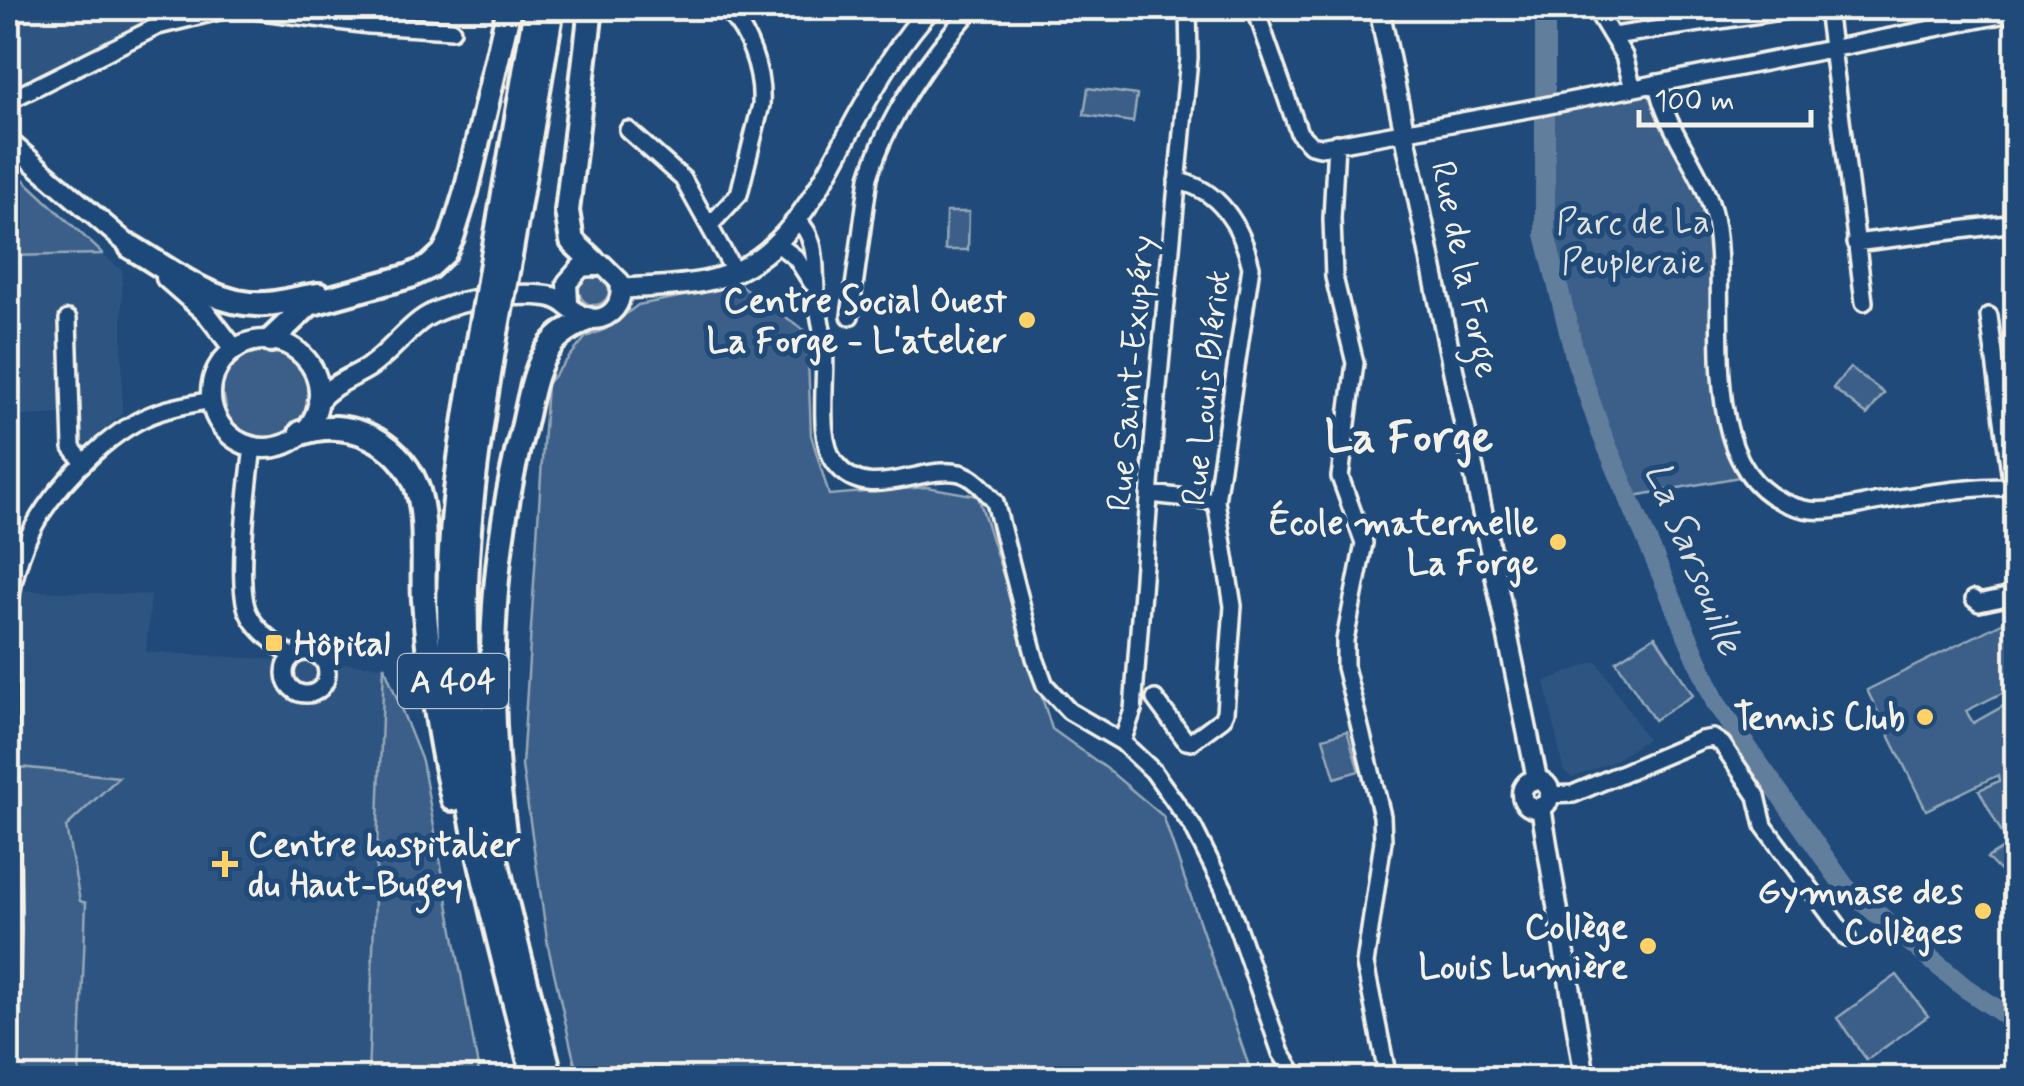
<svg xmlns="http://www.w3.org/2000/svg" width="2024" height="1086" font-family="Mynerve,sans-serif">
  <rect width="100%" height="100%" fill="#1f4a7a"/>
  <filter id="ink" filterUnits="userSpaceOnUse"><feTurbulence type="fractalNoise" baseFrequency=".01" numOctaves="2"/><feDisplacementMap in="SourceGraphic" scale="20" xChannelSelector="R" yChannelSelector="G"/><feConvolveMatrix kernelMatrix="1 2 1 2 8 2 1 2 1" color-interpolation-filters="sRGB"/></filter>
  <g filter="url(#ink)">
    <path fill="#2d5581" d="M8,8H196L156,19L8,89Z
      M102,254L122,270V414L81,448L77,413L10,417L8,456V256Z
      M8,590L151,595L146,652L384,666L368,1078L79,1077L86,903L80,901L66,827L117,777L19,767Z
      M1597,661L1647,739L1612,762L1572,778L1563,770L1545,681Z"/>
    <path fill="#3a5f88" stroke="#97a8b8" stroke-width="2.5" d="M1644,86L1675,132L1712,209L1727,418L1750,475L1629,497L1576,360L1545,234V175L1555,103Z
      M1088,88L1137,95L1133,122L1084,115Z
      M8,165L102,253V254L8,256Z
      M946,212H969L968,250H945Z
      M579 290a15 15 0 1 1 30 0a15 15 0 1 1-30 0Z
      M740,285L807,332L811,435L829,495L927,487L978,496L1052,729L1106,768L1163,816L1253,1078H578L548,946L522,766L547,384L586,337L606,329L638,305Z
      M266,347C367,366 275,499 221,412L226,407L224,396L217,389C226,364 239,351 266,347Z
      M1850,367L1884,393L1867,415L1833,388Z
      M2016,616V686L1966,711L1973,723L2016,699V888L1987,858L2008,845L1979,790L1999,781L1998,775L1926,810L1867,690Z
      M1655,636L1693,695L1654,720L1616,661Z
      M9,649L19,767L119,777L66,827L80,901L86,903L79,1076L129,1078H14Z
      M384,666L422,761L480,1078H368Z
      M1347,731L1359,771L1335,778L1323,738Z
      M1897,975L1928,1016L1867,1060L1837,1018Z"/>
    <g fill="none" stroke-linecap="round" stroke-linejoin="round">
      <path stroke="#627e9d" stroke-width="20" d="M1545,8V234L1576,360L1601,432L1716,703L1845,887L1964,987L2016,1022"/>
      <defs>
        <path id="minor" d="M238,8L369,25L452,30
          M1255,8L1299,133L1311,145L1320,147L1539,107L2016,12
          M1595,8L1624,56L1633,88
          M1827,8L1864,302
          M1613,36L1801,8
          M1657,83C1665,129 1699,164 1712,209C1736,293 1682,482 1804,509C1828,514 1856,505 1880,501C1925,494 1970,486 2016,487
          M8,101L158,26L231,8
          M628,130L683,179L734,271
          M1336,143L1332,219L1334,277L1355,363L1340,477L1364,543L1345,640V667L1382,816L1383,841L1365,964L1388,1078
          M797,219C818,240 814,262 816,290C817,308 822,326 824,343C828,376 815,438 836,464C868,505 920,464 960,473C975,477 986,491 995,502L1035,658L1045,685L1069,711L1122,742L1153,771L1193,827L1224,889L1281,1053L1297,1078
          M711,224L739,194L761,105C763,72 749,29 723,8
          M775,242L796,258L812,283
          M1855,243L2016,223
          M850,316L869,177C888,115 930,55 973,8
          M1989,316L2012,487
          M68,319L72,448L84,463
          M253,446C249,481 235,584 248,612C256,631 277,644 292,657
          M1150,494L1216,501
          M1974,599L1979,603L2016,595
          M8,634C9,556 37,505 94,453C113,436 134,420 159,412C176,406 194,404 211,400
          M8,641L12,930L9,1078
          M285 673a21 21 0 1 1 42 0a21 21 0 1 1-42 0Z
          M1155,699L1186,741L1191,742L1222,719L1225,712L1233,606L1216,501L1251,267C1242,227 1219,188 1177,181
          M1122,742L1133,710L1155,419L1189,58L1188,8
          M1550,795L1573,794L1701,740L1713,738L1722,744L1757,796L1764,826L1847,938"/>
        <path id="major" d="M1379,8L1537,779
          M8,141L139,254
          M166,278L207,314L234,349
          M621,289C651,286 685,287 714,279C790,260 824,177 858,116C879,78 901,40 931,8
          M211 394a54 54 0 1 1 108 0a54 54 0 1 1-108 0Z
          M318,401C333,383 350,379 369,367C388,354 402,335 420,321C449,299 511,292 547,296C569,298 577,324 601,318C617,313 623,298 620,282L603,265L581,267L567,283L568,303
          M1522 794a14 14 0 1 1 28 0a14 14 0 1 1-28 0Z
          M1541,807L1585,1078"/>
        <path id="highway" d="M591,8L567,211L572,241L596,264
          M131,247C172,271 214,307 265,304C283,303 300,297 319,295
          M510,256L552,8
          M493,257L536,8
          M497,327C477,442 459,558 468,675C478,813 517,946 551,1078
          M481,329C462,434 445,539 450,646C457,794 498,936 534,1078
          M271,340L309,304L410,276L429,267L444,253L452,237L466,192L509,8
          M301,433C347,417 398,440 416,485C428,515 422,567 424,600C429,667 438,734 453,799
          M504,832C485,695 489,558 524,424C530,398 534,367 551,345C560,333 574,326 587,319"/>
      </defs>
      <use href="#minor" stroke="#f4f1e8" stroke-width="22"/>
      <use href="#major" stroke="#f4f1e8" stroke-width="25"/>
      <use href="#highway" stroke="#f4f1e8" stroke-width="30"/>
      <use href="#minor" stroke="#1f4a7a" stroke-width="15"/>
      <use href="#major" stroke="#1f4a7a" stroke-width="18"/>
      <use href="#highway" stroke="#1f4a7a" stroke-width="22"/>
      <defs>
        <path id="highway-bridge" d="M497,327L510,256
          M481,329L493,257"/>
      </defs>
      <use href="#highway-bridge" stroke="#f4f1e8" stroke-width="30" stroke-linecap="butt"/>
      <use href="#highway-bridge" stroke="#1f4a7a" stroke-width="22"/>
    </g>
  </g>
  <g fill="#ffd166" stroke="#1f4a7a" stroke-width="4">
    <circle cx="1027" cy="320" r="10"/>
    <circle cx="1558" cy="542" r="10"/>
    <rect x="264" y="633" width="20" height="20" rx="5"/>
    <circle cx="1925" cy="717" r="10"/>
    <path d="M220 849h10v10h10v10h-10v10h-10v-10h-10v-10h10z"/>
    <circle cx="1983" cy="911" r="10"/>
    <circle cx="1648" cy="946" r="10"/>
  </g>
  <g text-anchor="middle" stroke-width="10" stroke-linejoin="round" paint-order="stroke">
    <rect fill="#1f4a7a" stroke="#b4bfc7" stroke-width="2.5" x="398" y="654" width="110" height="54" rx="8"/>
    <g font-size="32" font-weight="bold" fill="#f4f1e8">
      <text x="453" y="692">A 404</text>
    </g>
    <g font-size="35" fill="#e1e2de" stroke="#1f4a7a">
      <text x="1633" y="233">Parc de La<tspan x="1633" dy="40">Peupleraie</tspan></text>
    </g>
    <g font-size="35" fill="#f4f1e8" stroke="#1f4a7a">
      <text transform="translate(1466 269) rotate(78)" y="12">Rue de la Forge</text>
      <text transform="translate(1130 373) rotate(-85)" y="12">Rue Saint-Exupéry</text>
      <text transform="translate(1205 388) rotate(-84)" y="12">Rue Louis Blériot</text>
    </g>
    <g font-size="35" font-weight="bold" fill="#f4f1e8" stroke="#1f4a7a" text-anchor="end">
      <text x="1007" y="312">Centre Social Ouest<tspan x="1007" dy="40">La Forge - L'atelier</tspan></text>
      <text x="1538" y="534">École maternelle<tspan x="1538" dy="40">La Forge</tspan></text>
      <text x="294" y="655" text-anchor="start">Hôpital</text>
      <text x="1905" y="729">Tennis Club</text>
      <text x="248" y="856" text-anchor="start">Centre hospitalier<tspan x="248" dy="40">du Haut-Bugey</tspan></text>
      <text x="1963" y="903">Gymnase des<tspan x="1963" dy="40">Collèges</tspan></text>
      <text x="1628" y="938">Collège<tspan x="1628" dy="40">Louis Lumière</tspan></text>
    </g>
    <g font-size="38" font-style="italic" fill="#dee0dd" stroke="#1f4a7a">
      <text transform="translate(1695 558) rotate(68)" y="13">La Sarsouille</text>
    </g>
    <g font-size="45" font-weight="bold" fill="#f4f1e8" stroke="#1f4a7a">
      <text x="1409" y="451">La Forge</text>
    </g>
  </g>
  <rect width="2024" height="1086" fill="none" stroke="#1f4a7a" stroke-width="40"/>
  <rect x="20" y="20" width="1984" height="1046" fill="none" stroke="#f4f1e8" stroke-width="4" filter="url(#ink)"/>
  <path d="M1639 110v15h172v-15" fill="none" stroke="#f4f1e8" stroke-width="5"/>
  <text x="1654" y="110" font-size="30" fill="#f4f1e8" stroke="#1f4a7a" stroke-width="8" paint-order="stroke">100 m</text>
</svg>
